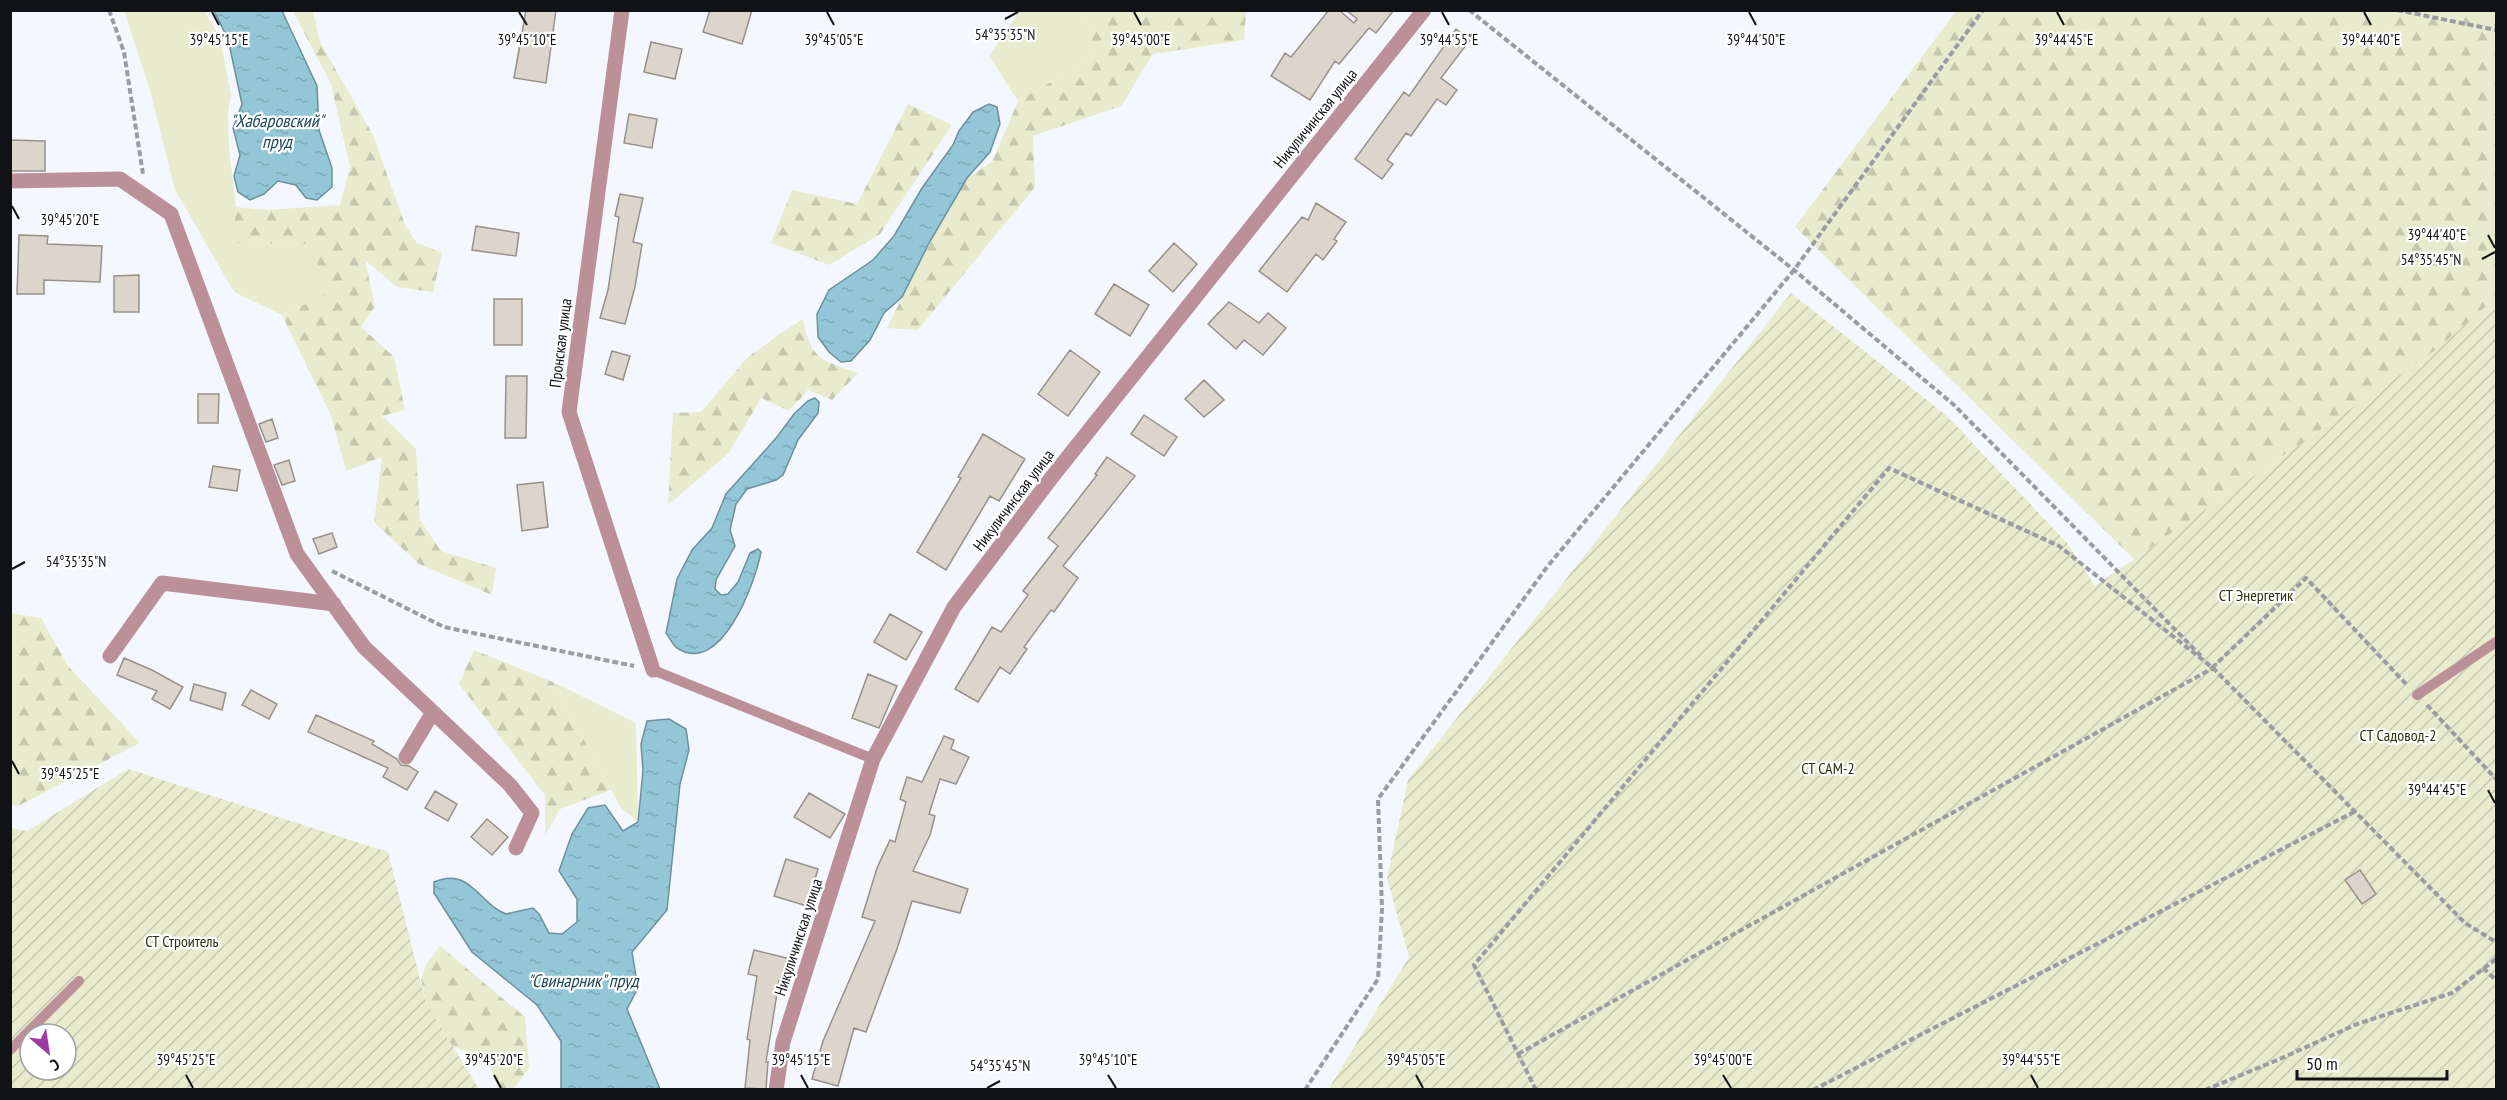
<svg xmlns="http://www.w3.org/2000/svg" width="2507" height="1100" font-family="'PT Sans Narrow',sans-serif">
  <defs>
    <pattern id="forest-firs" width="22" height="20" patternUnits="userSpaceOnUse" patternTransform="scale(1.5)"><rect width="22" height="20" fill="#e8ebcd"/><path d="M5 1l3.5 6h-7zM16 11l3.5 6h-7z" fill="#c6c8af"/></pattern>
    <pattern id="garden-furrows" width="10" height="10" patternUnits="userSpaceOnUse" patternTransform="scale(1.5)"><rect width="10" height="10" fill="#e8ebcd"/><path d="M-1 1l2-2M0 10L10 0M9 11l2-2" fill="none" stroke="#c6c8af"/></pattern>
    <pattern id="water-ripples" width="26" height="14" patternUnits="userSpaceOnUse" patternTransform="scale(1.5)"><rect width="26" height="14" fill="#93c6d6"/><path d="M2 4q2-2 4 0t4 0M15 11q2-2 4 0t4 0" fill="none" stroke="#7ea9b7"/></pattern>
  </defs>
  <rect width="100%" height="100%" fill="#f4f8fe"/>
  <path fill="#e8ebcd" d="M1020,10L1085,11L1096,56L1018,101L989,56Z
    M124,11H204L220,37L231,94L228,115L229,148L236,207L234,243L310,244L330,293L282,315L234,292L175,190L150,90Z
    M553,682L636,723L638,822L621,808Z"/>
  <path fill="url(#forest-firs)" d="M293,11H313L320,42L373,135L405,225L417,243L442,253L433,292L397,287L365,260L375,306L361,327L394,357L405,410L382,416L416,449L420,520L441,551L496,568L492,595L419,564L374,522L382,457L346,471L331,415L282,315L329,293L310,244L233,243L236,207L267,210L340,205L350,167L331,84Z
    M1085,11H1246L1244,40L1153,54L1121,106L1033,136L1035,187L918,330L887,328L929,243L967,178L992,162L1018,101L1096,56Z
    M1956,11H2496V298L2437,349L2134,559L1795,227Z
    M908,104L952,125L880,234L829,265L771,243L792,190L857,204Z
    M803,319C811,360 821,360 858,373L832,400L808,390L789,411L761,398L729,453L668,505L673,413L701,412L747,358L781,333Z
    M10,613L41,618L68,666L140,743L18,806L10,804Z
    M474,650L553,682L611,790L560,809L545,836V795L459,684Z
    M440,946L525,1017L529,1068L513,1089H498L488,1060L452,1046L426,1003L421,979L426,965Z"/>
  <path fill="url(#garden-furrows)" fill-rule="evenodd" d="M1791,293L1947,416L2067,543L2095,586L2437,349L2496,298V1089L1328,1090L1409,957L1387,878L1408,780Z
    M128,769L388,852L426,1003L479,1089L11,1090V828L27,831ZM30,1034H66V1070H30Z"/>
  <path fill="url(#water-ripples)" stroke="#6c909c" stroke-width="1.5" d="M214,11H282L317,86L319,130L332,168V187L317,200L306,198L296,185L278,181L264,194L250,200L238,192L234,176L240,155L233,128L242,104L228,39Z
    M989,104L997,107L1000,124L990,152L967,178L929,243L902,297L884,313L870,340L851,361L841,362L829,352L818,337L817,314L829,290L873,260L894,236L922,188L953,145L959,131L973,112Z
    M815,398L819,402L818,413L798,440L783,475L776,480L747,489L736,504L730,530L735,546L716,580L715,589L721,595L728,594L738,582L750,553L758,549L761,552C755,583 721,677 677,648C673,645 669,637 666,633L677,579L692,550L712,528L726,494L777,437L794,414L808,401Z
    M669,719L686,729L689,750L680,784L667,910L632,952L638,988L627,1009L660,1089H561V1041L537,1005L472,952L434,893V882C470,866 479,904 506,914L533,908L539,914L549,933L562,934L577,922V899L559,871L572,834L588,808L605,805L623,831L638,822L643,771L641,744L647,721Z"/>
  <path fill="#dcd5cc" stroke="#989189" stroke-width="1.5" d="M526,10H556L546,83L514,78Z
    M710,10H752L742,44L703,32Z
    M1329,10H1339L1354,23L1357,19L1346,10H1394L1376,33L1369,28L1339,64L1335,61L1310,100L1271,76L1285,53L1291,57Z
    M1456,29L1470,40L1441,78L1457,90L1446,105L1437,99L1411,136L1406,133L1387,160L1393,164L1382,179L1355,159L1404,92L1409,96Z
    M651,42L682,49L675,79L644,72Z
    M629,114L657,119L652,148L624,143Z
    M10,140L45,141V171H10Z
    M620,194L643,198L633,242L642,244L635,287L625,324L600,318L608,290L619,217L615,216Z
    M1316,203L1346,222L1334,239L1337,241L1323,260L1316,254L1287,292L1259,271L1302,217L1308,220Z
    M476,226L519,233L516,256L472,250Z
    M19,235L48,236L47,244L102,246L100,282L44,280V294H17Z
    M1174,243L1197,264L1173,292L1149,271Z
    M139,275V312H114V276Z
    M1114,284L1149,305L1130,336L1095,314Z
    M494,299H522V345H494Z
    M1229,302L1259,323L1268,313L1286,328L1263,355L1244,340L1236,349L1208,324Z
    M1070,350L1100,372L1068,416L1038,394Z
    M612,351L630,356L623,380L605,374Z
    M506,376H527L526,438H505Z
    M1204,380L1224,400L1204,417L1185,399Z
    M198,394H219L218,423H198Z
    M1144,415L1177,437L1164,456L1131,434Z
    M272,419L278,438L266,442L259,424Z
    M983,434L1025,459L999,501L990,496L946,570L917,552L961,478L958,477Z
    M1107,457L1135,476L1063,566L1078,578L1054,612L1051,610L1024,647L1027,649L1010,674L1000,667L978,702L955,689L992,627L1001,632L1028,595L1023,591L1058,546L1048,538L1097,475L1095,474Z
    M289,460L295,481L282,485L274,465Z
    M213,466L240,470L237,491L209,487Z
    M543,482L548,527L522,531L517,485Z
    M332,533L337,547L319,554L313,539Z
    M890,614L922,632L906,660L874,642Z
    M124,658L152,670L183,687L170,709L152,699L157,691L117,675Z
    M868,674L897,686L879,728L852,718Z
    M194,684L226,693L222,710L190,700Z
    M251,690L277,704L269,719L242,705Z
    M316,715L374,741L372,744L397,759L401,765L409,766L418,772L407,790L383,777L388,768L308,732Z
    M944,736L954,740L951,749L969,757L956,784L940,779L929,814L935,816L930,835L913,871L968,889L960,913L912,901L898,946L866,1032L854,1028L838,1086L812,1079L823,1041L875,921L862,917L877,868L890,840L895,842L906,802L900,799L907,777L922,782Z
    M435,791L457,804L448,821L425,808Z
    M809,793L845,814L830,838L794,817Z
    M487,819L508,837L492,855L471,837Z
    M786,859L818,869L807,906L774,896Z
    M2360,870L2376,894L2362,904L2345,880Z
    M754,950L791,959L785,983L779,981L766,1062H768L766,1089L745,1088L750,1040L747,1039L757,976L748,974Z"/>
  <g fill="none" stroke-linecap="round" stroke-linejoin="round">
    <path stroke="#999ca1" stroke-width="4" stroke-dasharray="6 3" stroke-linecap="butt" d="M109,10L124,52L143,174
      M1469,10L1794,270L1954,405L2201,656
      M2397,10L2496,30
      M332,571L444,627L634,666
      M2212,668L2306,578L2407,685
      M2427,705L2496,779
      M2483,968L2496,980
      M1518,1054L2213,668
      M1305,1090L1378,979L1382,909L1378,799L1547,567L1794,270L1983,10
      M1536,1090L1474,965L1889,468L2059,546L2213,668L2465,923L2496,942
      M1813,1090L2354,812
      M2205,1090L2282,1058L2357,1024L2452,993L2496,959"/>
    <path stroke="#bb9098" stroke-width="10" d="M653,670L873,759
      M2417,695L2496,642
      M10,1050L79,981"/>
    <path stroke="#bb9098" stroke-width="15" d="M622,10L569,412L653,670
      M10,181L120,179L171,214L297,554L364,647L510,785L532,813L516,848
      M110,656L162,583L334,604
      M406,757L433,712
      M776,1090L783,1042L873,759L954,607L1052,477L1424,10"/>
  </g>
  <path fill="none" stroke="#101215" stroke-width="2" d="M212,12L219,25M519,12L527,25M827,12L834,25M1134,12L1141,25M1442,12L1449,25M1749,12L1756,25M2057,12L2064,25M2364,12L2371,25M1005,19L1018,12M12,206L19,219M2488,235L2495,248M2482,259L2495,252M12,569L25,562M12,761L19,774M2488,790L2495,803M186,1075L193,1088M494,1075L501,1088M801,1075L808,1088M1108,1075L1116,1088M1416,1075L1423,1088M1723,1075L1731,1088M2031,1075L2038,1088M987,1088L1000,1081"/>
  <g text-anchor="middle" stroke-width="4.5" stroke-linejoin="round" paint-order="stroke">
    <g font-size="16" fill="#101215" stroke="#fff">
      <text transform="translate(1315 118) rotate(-51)" y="6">Никуличинская улица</text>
      <text transform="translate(560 343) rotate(-83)" y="6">Пронская улица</text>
      <text transform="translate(1013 500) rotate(-53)" y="6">Никуличинская улица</text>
      <text transform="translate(798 937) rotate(-72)" y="6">Никуличинская улица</text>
    </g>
    <g font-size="16" fill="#2f300e" stroke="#fff">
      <text x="2256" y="601">СТ Энергетик</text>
      <text x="2398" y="741">СТ Садовод-2</text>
      <text x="1828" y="774">СТ САМ-2</text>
      <text x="182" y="947">СТ Строитель</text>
    </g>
    <g font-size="18" font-style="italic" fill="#1c4955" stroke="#fff">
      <text x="277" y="127">"Хабаровский"<tspan x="277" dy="21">пруд</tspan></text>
      <text x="583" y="987">"Свинарник" пруд</text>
    </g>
  </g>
  <g font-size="15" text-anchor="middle" fill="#101215" stroke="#fff" stroke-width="4.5" stroke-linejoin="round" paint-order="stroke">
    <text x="1005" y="40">54°35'35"N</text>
    <text x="219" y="45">39°45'15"E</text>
    <text x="527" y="45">39°45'10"E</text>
    <text x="834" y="45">39°45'05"E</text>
    <text x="1141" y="45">39°45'00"E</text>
    <text x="1449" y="45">39°44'55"E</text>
    <text x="1756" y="45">39°44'50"E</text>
    <text x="2064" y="45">39°44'45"E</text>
    <text x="2371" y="45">39°44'40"E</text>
    <text x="70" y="225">39°45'20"E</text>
    <text x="2437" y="240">39°44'40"E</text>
    <text x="2431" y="265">54°35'45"N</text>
    <text x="76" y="567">54°35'35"N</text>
    <text x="70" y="779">39°45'25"E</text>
    <text x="2437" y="795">39°44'45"E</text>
    <text x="186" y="1065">39°45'25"E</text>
    <text x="494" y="1065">39°45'20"E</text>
    <text x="801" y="1065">39°45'15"E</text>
    <text x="1108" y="1065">39°45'10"E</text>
    <text x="1416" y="1065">39°45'05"E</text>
    <text x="1723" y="1065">39°45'00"E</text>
    <text x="2031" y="1065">39°44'55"E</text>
    <text x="1000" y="1071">54°35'45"N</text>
  </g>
  <rect width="2507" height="1100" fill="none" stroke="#101215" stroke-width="24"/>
  <g transform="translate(48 1052) rotate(151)"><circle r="28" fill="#ffffff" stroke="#9fa0a1" stroke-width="1.5"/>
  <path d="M0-4.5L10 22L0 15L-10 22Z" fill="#9c3ba2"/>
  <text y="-9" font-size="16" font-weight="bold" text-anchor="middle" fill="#101215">С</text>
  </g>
  <path d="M2297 1070v9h150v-9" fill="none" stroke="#101215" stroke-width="3"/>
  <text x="2306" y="1070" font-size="18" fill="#101215" stroke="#ffffff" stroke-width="4.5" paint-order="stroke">50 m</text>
</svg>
